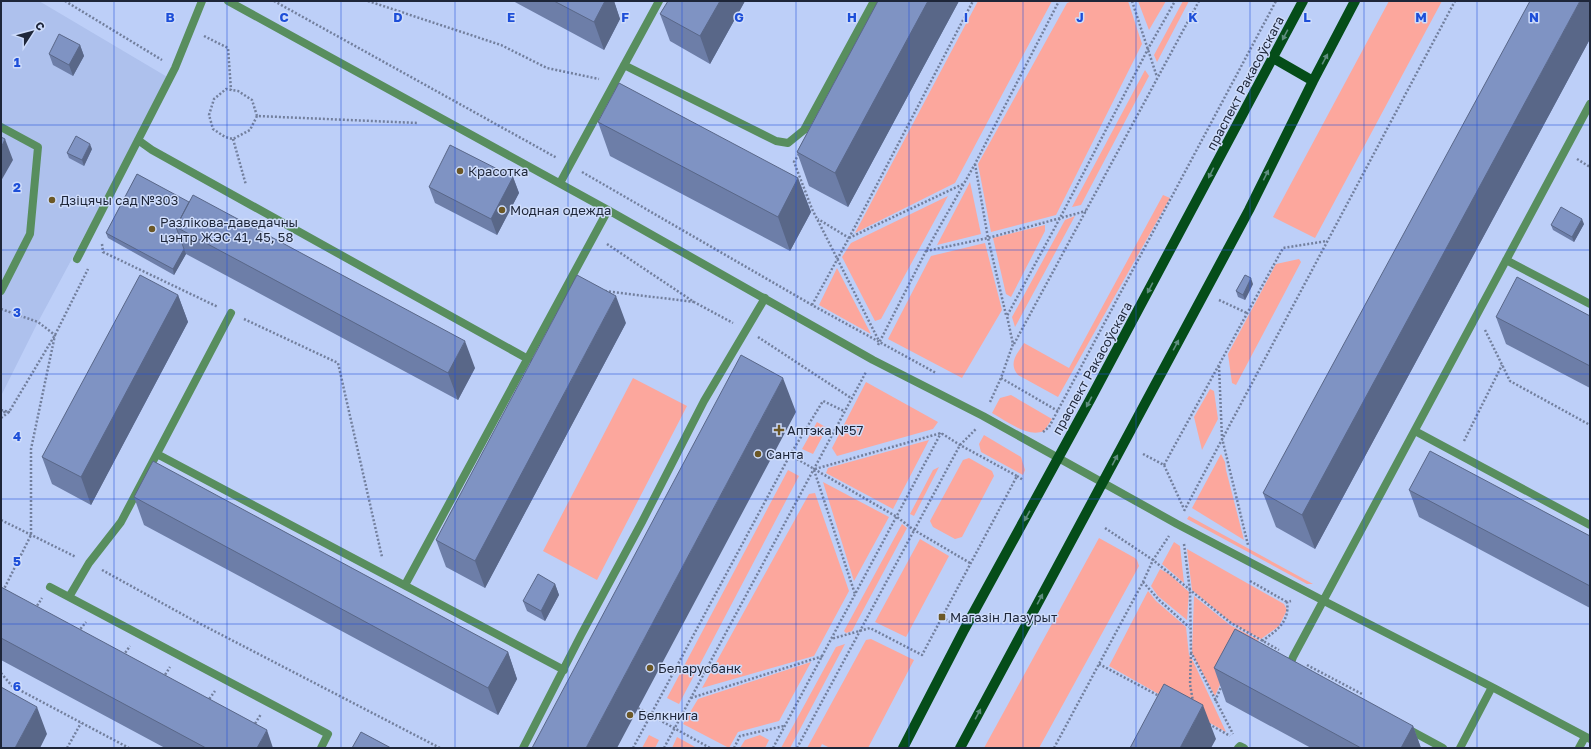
<svg xmlns="http://www.w3.org/2000/svg" width="1591" height="749" font-family="'Golos Text',sans-serif">
  <rect width="100%" height="100%" fill="#bdcff8"/>
  <path fill="#aec1ed" d="M1,1H39L169,78L38,322L2,394L1,393Z"/>
  <path fill="#fca79d" d="M978,1H1052L955,183L855,233Z
    M1072,1H1128L1142,44L1056,215L991,232L978,164L1067,3Z
    M1138,1H1166L1149,30Z
    M1183,1H1189L1157,62L1154,55Z
    M1389,1H1442L1315,238L1273,217Z
    M1145,70L1149,76L1081,205L1072,207Z
    M970,182L981,234L937,245Z
    M1163,195L1170,198L1058,397L1018,375C1008,363 1017,354 1024,343L1069,368Z
    M948,196L881,319L875,321L842,257L851,243Z
    M1075,216L1015,327L1012,317L1065,220Z
    M1045,225V231L1011,297L1006,294L993,238Z
    M985,243L1002,310L962,378L888,339L931,256Z
    M1299,259L1301,262L1236,385L1232,383L1228,354L1276,264Z
    M837,268L871,334L819,305Z
    M633,378L687,406L597,580L543,551Z
    M866,382L938,422L933,429L837,456L832,448Z
    M1210,389L1214,391L1218,419L1202,450L1194,417Z
    M1011,395L1052,419L1044,431C1027,438 1007,421 992,413L1000,398Z
    M817,422L827,428L813,454L802,449Z
    M984,435L1021,457L1025,470L1023,475L981,452L979,444Z
    M929,440L893,509L826,473L828,468Z
    M1221,454L1225,462L1226,470L1244,540L1192,508Z
    M969,458L992,471L994,476L962,537L955,539L933,527L930,521L963,460Z
    M939,467L914,516L910,514L933,470Z
    M788,470L799,476L679,704L667,698Z
    M823,482L889,517L854,581Z
    M815,493L849,591L814,656L702,688L809,494Z
    M1189,516L1313,584H1307L1187,519Z
    M902,524L907,528L852,631L846,633L844,631Z
    M1099,538L1135,558L1137,560L1139,566L1039,748H984Z
    M920,539L949,556L906,637L875,622Z
    M1174,542L1180,546L1184,583L1162,564Z
    M1187,549L1284,604L1287,610L1279,626L1261,639L1232,623L1192,590Z
    M1160,569L1169,574L1189,592L1187,620L1158,596L1151,586Z
    M1148,591L1156,601L1186,627L1189,655L1193,661L1226,732L1109,666Z
    M1194,596L1230,625L1259,640L1233,658L1229,664L1215,696L1192,653Z
    M871,639L914,660L868,748H830L822,744L820,748H807L866,640Z
    M845,644L790,748H781L836,647Z
    M811,662L779,721L738,732L729,748L683,724L698,699Z
    M649,735L659,740L655,748H642Z
    M760,735L769,740L765,748H740L745,740Z
    M677,737L697,748H672Z"/>
  <g fill="none" stroke-linecap="round" stroke-linejoin="round">
    <path stroke="#727f9d" stroke-width="2.5" stroke-dasharray="2 2" stroke-linecap="butt" d="M65,1L162,60
      M274,1L557,158
      M368,1L501,45L547,68L599,79
      M1132,1L1157,77
      M204,36L228,48L231,90
      M257,116L250,130L233,139L225,137L213,129L209,115L214,99L226,89L238,91L252,100L257,116L418,123
      M233,139L246,185
      M799,154L794,162L812,209L879,341
      M1577,159L1590,167
      M975,164L988,238L1006,315
      M582,172L812,305L936,373
      M849,238L973,1
      M849,238L963,184
      M102,244L103,252L218,307
      M607,244L694,302L733,323
      M926,251L988,238L1086,211
      M605,291L694,302
      M1219,300L1247,313
      M812,305L849,238L818,219
      M1,309L38,322L55,335L31,449V535L1,595
      M244,319L338,363L382,557
      M1485,330L1510,381L1590,425
      M758,337L851,398
      M1014,344L1199,1
      M878,345L926,251L975,164L1059,1
      M1219,366L1222,438L1248,545
      M1001,378L1058,411
      M990,402L1001,378L1013,344L1007,316L1060,218L1148,49L1175,1
      M1,410L9,412H1
      M1,418L9,412L55,335L88,269
      M1043,432L1049,427L1276,1
      M1464,441L1502,365
      M1143,454L1164,465L1184,509
      M790,455L897,517L914,530L970,563
      M1164,465L1283,248L1327,241
      M815,469L941,433L960,445L1017,476L922,655L870,628L831,639
      M814,470L855,594
      M1017,476L1023,480
      M1184,511L1455,1
      M1,520L76,557
      M1105,528L1153,560L1231,623L1279,650
      M1184,544L1190,591L1191,652L1233,734
      M102,570L191,619L440,748
      M1250,581L1287,602
      M1143,582L1159,600L1189,627
      M35,609L42,598
      M942,617L952,623
      M78,632L86,622
      M1262,641C1276,631 1290,622 1287,602L1291,601
      M1191,653L1190,684L1193,702
      M123,656L130,646
      M1099,664L1161,697
      M1307,665L1362,694
      M1,673L12,686L129,748
      M163,678L170,667
      M691,698L823,656
      M1215,701L1222,685
      M207,702L215,691
      M638,708L710,748
      M1209,724L1230,736
      M253,727L261,714
      M67,748L81,723
      M633,748L790,455L823,401L844,411
      M664,748L866,372
      M734,748L740,736L784,726
      M773,748L941,433
      M797,748L960,445L976,429
      M1054,748L1143,582L1153,560L1169,536"/>
    <path stroke="#588e5e" stroke-width="8" d="M228,1L608,210L873,360L983,416L1177,524L1324,601L1492,687L1590,739
      M624,65L776,141L788,143L804,130L874,1
      M1,127L38,147L30,234L1,291
      M138,140L152,150L528,359
      M560,183L659,1
      M77,259L175,68L202,1
      M1506,260L1590,304
      M1415,431L1590,525
      M157,454L564,670
      M405,585L608,210
      M50,587L328,734L321,748
      M69,597L89,563L121,522L231,313
      M1293,667L1290,665L1293,657L1590,104
      M1406,728L1443,748
      M523,748L581,635L642,522L704,401L765,298
      M1238,748L1240,746L1244,748
      M1460,748L1492,687
      M1579,748L1585,737"/>
    <path stroke="#054d19" stroke-width="10" d="M1273,58L1313,81
      M903,748L964,630L1091,398L1303,1
      M960,748L1249,210L1313,81L1355,1"/>
  </g>
  <path fill="#6d7ea8" d="M513,1H614L620,19L604,50Z
    M745,1L710,64L670,41L660,14Z
    M878,1H959L848,207L809,186L797,152Z
    M1590,1V39L1315,549L1276,527L1263,493Z
    M80,45L84,56L73,76L53,65L49,54Z
    M598,122L798,178L811,212L790,251L610,156Z
    M92,149L84,166L69,158L67,153Z
    M137,174L475,368L458,400L186,254L174,275L108,238L106,233Z
    M513,177L519,193L497,235L435,203L429,187Z
    M1584,224L1574,242L1553,230L1551,225Z
    M1253,284L1245,300L1238,297L1236,291Z
    M178,295L188,322L91,505L52,484L42,457Z
    M1590,316V388L1506,344L1496,317Z
    M626,323L485,588L446,567L436,540Z
    M1409,490L1590,536V608L1419,517Z
    M134,497L508,652L517,679L498,715L144,525Z
    M555,584L559,595L545,621L527,611L523,601Z
    M1,587L273,748H165L1,660Z
    M1214,668L1413,726L1421,748H1311L1226,702Z"/>
  <path fill="#596788" d="M605,1H614L620,19L604,50L594,22Z
    M720,1H745L710,64L700,36Z
    M928,1H959L848,207L835,173Z
    M1580,1H1590V39L1315,549L1302,515Z
    M80,45L84,56L73,76L69,65Z
    M5,139L13,160L1,181V148Z
    M90,144L92,149L84,166L82,160Z
    M513,177L519,193L497,235L491,219Z
    M798,178L811,212L790,251L778,217Z
    M1582,219L1584,224L1574,242L1572,237Z
    M184,249L186,254L174,275L173,269Z
    M1251,278L1253,284L1245,300L1243,295Z
    M178,295L188,322L91,505L81,477Z
    M616,296L626,323L485,588L475,561Z
    M465,341L475,368L458,400L448,373Z
    M783,378L796,412L617,748H586Z
    M555,584L559,595L545,621L541,611Z
    M508,652L517,679L498,715L488,688Z
    M1203,705L1216,739L1211,748H1180Z
    M37,707L47,734L40,748H15Z
    M1413,726L1421,748H1401Z
    M267,730L273,748H257Z"/>
  <path fill="#7f93c3" stroke="#596788" d="M554,1H605L594,22Z
    M668,1H720L700,36L660,14Z
    M878,1H928L835,173L797,152Z
    M1530,1H1580L1302,515L1263,493Z
    M59,34L80,45L69,65L49,54Z
    M619,83L798,178L778,217L598,122Z
    M76,136L90,144L82,160L67,153Z
    M1,137L5,139L1,148Z
    M450,145L513,177L491,219L429,187Z
    M137,174L189,202L176,227L184,249L173,269L106,233Z
    M193,195L465,341L448,373L176,227Z
    M1561,207L1582,219L1572,237L1551,225Z
    M140,275L178,295L81,477L42,457Z
    M577,275L616,296L475,561L436,540Z
    M1245,275L1251,278L1243,295L1236,291Z
    M1517,277L1590,316V366L1496,317Z
    M741,355L783,378L586,748H532Z
    M1430,451L1590,536V586L1409,490Z
    M153,461L508,652L488,688L134,497Z
    M538,574L555,584L541,611L523,601Z
    M1,587L267,730L257,748H206L1,638Z
    M1235,629L1413,726L1401,748H1361L1214,668Z
    M1164,684L1203,705L1180,748H1130Z
    M1,687L37,707L15,748H1Z
    M361,732L391,748H352Z"/>
  <defs><path id="oneway-solid" d="M-6-.8H1V-3.2L6.5 0L1 3.2V.8H-6Z"/></defs>
  <g fill="#5f8d7f">
    <use href="#oneway-solid" transform="translate(1285 35) rotate(118)"/>
    <use href="#oneway-solid" transform="translate(1325 59) rotate(-62)"/>
    <use href="#oneway-solid" transform="translate(1211 173) rotate(117)"/>
    <use href="#oneway-solid" transform="translate(1266 175) rotate(-64)"/>
    <use href="#oneway-solid" transform="translate(1150 288) rotate(118)"/>
    <use href="#oneway-solid" transform="translate(1176 345) rotate(-62)"/>
    <use href="#oneway-solid" transform="translate(1089 402) rotate(118)"/>
    <use href="#oneway-solid" transform="translate(1115 460) rotate(-62)"/>
    <use href="#oneway-solid" transform="translate(1027 516) rotate(119)"/>
    <use href="#oneway-solid" transform="translate(1040 599) rotate(-62)"/>
    <use href="#oneway-solid" transform="translate(978 714) rotate(-62)"/>
  </g>
  <path fill="none" stroke="#1d4ed8" stroke-width="1" stroke-opacity="0.55" d="M114,1V748M227,1V748M341,1V748M455,1V748M568,1V748M682,1V748M796,1V748M909,1V748M1023,1V748M1136,1V748M1250,1V748M1364,1V748M1477,1V748M1,125H1590M1,250H1590M1,374H1590M1,499H1590M1,624H1590"/>
  <g fill="#6c5826" stroke="#cedcfb" stroke-width="1.5">
    <circle cx="460" cy="171" r="4"/>
    <circle cx="52" cy="200" r="4"/>
    <circle cx="502" cy="210" r="4"/>
    <circle cx="152" cy="229" r="4"/>
    <path d="M777 424h4v4h4v4h-4v4h-4v-4h-4v-4h4z"/>
    <circle cx="758" cy="454" r="4"/>
    <rect x="938" y="613" width="8" height="8" rx="2"/>
    <circle cx="650" cy="668" r="4"/>
    <circle cx="630" cy="715" r="4"/>
  </g>
  <g text-anchor="middle" stroke-width="3" stroke-linejoin="round" paint-order="stroke">
    <g font-size="13" fill="#1e2639" stroke="#cedcfb">
      <text transform="translate(1245 83) rotate(-62)" y="5">праспект Ракасоўскага</text>
      <text transform="translate(1092 368) rotate(-61)" y="5">праспект Ракасоўскага</text>
    </g>
    <g font-size="13" fill="#1e2639" stroke="#cedcfb" text-anchor="start">
      <text x="468" y="176">Красотка</text>
      <text x="60" y="205">Дзіцячы сад №303</text>
      <text x="510" y="215">Модная одежда</text>
      <text x="160" y="227">Разлікова-даведачны<tspan x="160" dy="15">цэнтр ЖЭС 41, 45, 58</tspan></text>
      <text x="787" y="435">Аптэка №57</text>
      <text x="766" y="459">Санта</text>
      <text x="950" y="622">Магазін Лазурыт</text>
      <text x="658" y="673">Беларусбанк</text>
      <text x="638" y="720">Белкнига</text>
    </g>
  </g>
  <g font-size="13" text-anchor="middle" font-weight="bold" fill="#1d4ed8" stroke="#cedcfb" stroke-width="3" stroke-linejoin="round" paint-order="stroke">
    <text x="170" y="22">B</text>
    <text x="284" y="22">C</text>
    <text x="398" y="22">D</text>
    <text x="511" y="22">E</text>
    <text x="625" y="22">F</text>
    <text x="739" y="22">G</text>
    <text x="852" y="22">H</text>
    <text x="966" y="22">I</text>
    <text x="1080" y="22">J</text>
    <text x="1193" y="22">K</text>
    <text x="1307" y="22">L</text>
    <text x="1421" y="22">M</text>
    <text x="1534" y="22">N</text>
    <text x="17" y="67">1</text>
    <text x="17" y="192">2</text>
    <text x="17" y="317">3</text>
    <text x="17" y="441">4</text>
    <text x="17" y="566">5</text>
    <text x="17" y="691">6</text>
  </g>
  <rect width="1591" height="749" fill="none" stroke="#1e2639" stroke-width="4"/>
  <g transform="translate(32 32) rotate(54)" stroke="#cedcfb" stroke-width="3" paint-order="stroke">
  <path d="M0-3L7 15L0 10L-7 15Z" fill="#1e2639"/>
  <text y="-6" font-size="11" font-weight="bold" text-anchor="middle" fill="#1e2639">С</text>
  </g>
</svg>
